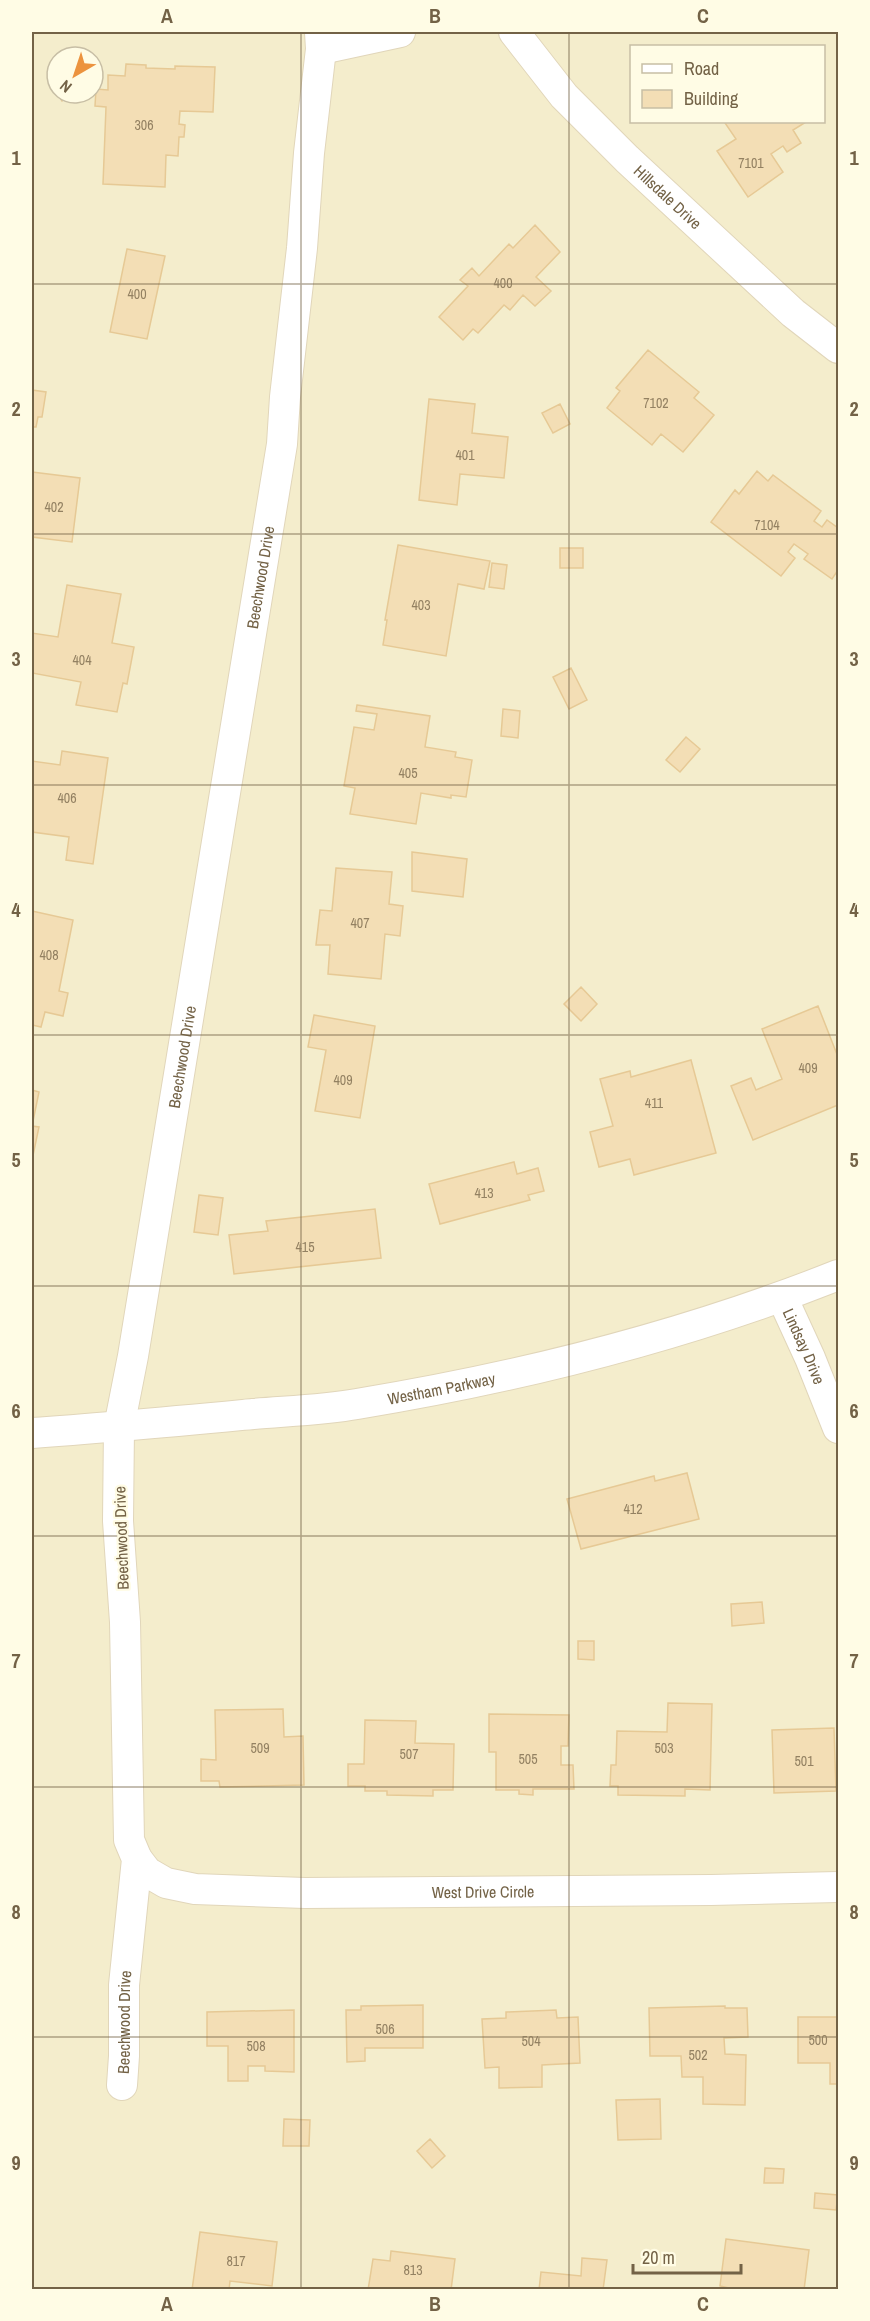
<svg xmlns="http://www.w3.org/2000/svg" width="870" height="2321" font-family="'Archivo Narrow',sans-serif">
  <rect width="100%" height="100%" fill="#fdf9de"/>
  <path fill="#f4edcc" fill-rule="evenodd" d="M32,32H838V2289H32ZM632,46H824V122H632ZM57,57H93V93H57Z"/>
  <path fill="#f3deb5" stroke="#e6c995" stroke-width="1.5" d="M126,64L146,65V68L175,69V66L215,67L213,112L180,111L179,124L185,125L184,137H179L178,156L166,155L165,187L103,184L106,107L95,106L96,89L108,90V75L125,76Z
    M57,75V93H75L62,101L49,81Z
    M728,122H806L793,130L801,143L787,152L783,146L771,154L783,172L748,197L717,151L736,139L725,123Z
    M535,225L560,252L536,277L551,291L535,306L523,295L510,310L504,305L478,333L473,329L463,340L439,317L468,286L460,280L472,268L479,276L509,244L513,248Z
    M127,249L165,256L147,339L110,332Z
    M648,350L699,392L694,398L714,415L683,452L661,434L652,445L607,408L620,391L616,388Z
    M32,390L46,392L42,417H38L36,427H32Z
    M429,399L475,404L472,433L508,437L504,478L460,474L457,505L419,500Z
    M560,404L570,424L553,433L542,413Z
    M757,471L768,481L773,475L821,511L814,521L822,527L827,520L838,528V570L832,579L804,559L808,554L794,544L788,552L795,558L781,576L711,522L735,490L739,494Z
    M32,472L80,478L72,542L32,537Z
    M398,545L490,561L484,589L458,584L446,656L383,645L387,620H385Z
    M560,548H583V568H560Z
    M492,563L507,565L504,589L489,587Z
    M67,585L121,594L112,643L134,647L127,684L123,683L117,712L76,705L81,682L32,673V633L58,637Z
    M571,668L587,700L569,709L553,677Z
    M357,705L430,716L425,747L456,752L455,757L472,760L466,797L451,795V798L421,793L416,824L350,814L355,788L344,786L354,727L374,730L377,714L356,711Z
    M503,709L520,711L518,738L501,736Z
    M686,737L700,749L680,772L666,760Z
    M62,751L108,758L93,864L66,860L69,837L32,832V761L60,765Z
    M412,852L467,859L463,897L412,891Z
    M336,868L392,872L389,904L403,906L400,936L385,934L381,979L328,974L330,945H316L320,910L332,911Z
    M32,911L73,920L59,991L68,993L63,1016L45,1012L41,1027L32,1025Z
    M581,987L597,1004L581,1021L564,1004Z
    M818,1006L838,1057V1105L753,1140L731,1086L751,1078L756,1090L782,1079L762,1029Z
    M314,1015L375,1026L360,1118L315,1111L326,1050L308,1047Z
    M691,1060L716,1153L634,1175L630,1159L599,1167L590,1132L613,1126L600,1079L630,1071L631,1077Z
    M32,1090L39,1092L32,1126L39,1127L32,1160Z
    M514,1162L517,1174L538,1168L544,1191L528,1195L530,1200L440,1224L429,1184Z
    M199,1195L223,1198L218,1235L194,1232Z
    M375,1209L381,1258L234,1274L229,1235L268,1231L266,1221Z
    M687,1473L699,1519L581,1549L567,1499L654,1476L655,1481Z
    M762,1602L764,1623L732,1626L731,1604Z
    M578,1641H594V1660L578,1659Z
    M668,1703L712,1704L710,1790L685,1789V1796L618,1795V1786H610L611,1765H616L617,1731L667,1732Z
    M283,1709L284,1737L303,1736L304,1785L220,1787L219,1781H201V1759L216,1760L215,1710Z
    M489,1714L569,1715L568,1746H561V1765H573L574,1789H533V1795L519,1794V1790H496V1752H489Z
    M365,1720L416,1721L415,1743L454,1744L453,1790H433V1796L387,1795V1791H365V1786H348V1764H364Z
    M834,1728L836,1791L774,1793L772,1730Z
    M423,2005V2048H365V2061L347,2062L346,2010H361V2006Z
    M725,2006V2008H747L748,2037L724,2038L725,2054L746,2055L745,2105L703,2104V2077H682L681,2056H650L649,2008Z
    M294,2010V2072L265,2071V2066H248V2081H228V2046H207V2012Z
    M556,2010L557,2018L578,2017L580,2063L542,2065V2087L499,2088V2067L485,2068L482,2019L506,2018V2012Z
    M798,2017H838V2084H830V2063H798Z
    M660,2099L661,2139L618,2140L616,2100Z
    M284,2119L310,2120L309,2146H283Z
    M430,2139L445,2156L432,2168L417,2151Z
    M765,2168L784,2169L783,2183H764Z
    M815,2193L838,2195L836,2210L814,2208Z
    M200,2232L277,2242L272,2286L230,2281L229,2290H192Z
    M726,2239L809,2250L804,2290H738L720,2286Z
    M391,2251L455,2259L451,2290H368L373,2259L390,2261Z
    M582,2258L607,2260L603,2290H539L541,2272L581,2276Z"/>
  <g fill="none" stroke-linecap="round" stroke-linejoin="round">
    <defs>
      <g id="minor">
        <path id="s1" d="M514,32L564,96L627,159L793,313L838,348"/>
        <path d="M321,49L400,32"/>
        <path id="s2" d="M782,1297L810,1358L838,1428"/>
        <path id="s3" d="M32,1433C106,1428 179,1421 253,1414C288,1411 323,1410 357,1404C521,1377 684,1336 838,1275"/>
        <path id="s4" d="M137,1859L147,1872L166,1883L195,1889L305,1893L711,1890L838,1887"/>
        <path id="s5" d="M122,2085L124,2056V1985L137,1859L129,1840L125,1622L118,1521L119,1427L133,1356L282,444L285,397L302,248L309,153L321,49L320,32"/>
      </g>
    </defs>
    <use href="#minor" stroke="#e1d6ba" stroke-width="32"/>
    <use href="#minor" stroke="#fff" stroke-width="30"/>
  </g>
  <path fill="none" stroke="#736246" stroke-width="1.5" stroke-opacity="0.55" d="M301,32V2290M569,32V2290M32,284H838M32,534H838M32,785H838M32,1035H838M32,1286H838M32,1536H838M32,1787H838M32,2037H838"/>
  <g text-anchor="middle" stroke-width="4.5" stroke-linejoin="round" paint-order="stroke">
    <g font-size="14" fill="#938162">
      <text x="144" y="130">306</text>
      <text x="751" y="168">7101</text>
      <text x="503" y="288">400</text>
      <text x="137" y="299">400</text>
      <text x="656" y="408">7102</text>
      <text x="465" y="460">401</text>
      <text x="54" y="512">402</text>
      <text x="767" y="530">7104</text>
      <text x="421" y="610">403</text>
      <text x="82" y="665">404</text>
      <text x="408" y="778">405</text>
      <text x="67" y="803">406</text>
      <text x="360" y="928">407</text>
      <text x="49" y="960">408</text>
      <text x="808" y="1073">409</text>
      <text x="343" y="1085">409</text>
      <text x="654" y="1108">411</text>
      <text x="484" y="1198">413</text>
      <text x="305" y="1252">415</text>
      <text x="633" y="1514">412</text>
      <text x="260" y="1753">509</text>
      <text x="664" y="1753">503</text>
      <text x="409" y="1759">507</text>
      <text x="528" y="1764">505</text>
      <text x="804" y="1766">501</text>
      <text x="385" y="2034">506</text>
      <text x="818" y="2045">500</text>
      <text x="531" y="2046">504</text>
      <text x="256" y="2051">508</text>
      <text x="698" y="2060">502</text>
      <text x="236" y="2266">817</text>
      <text x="413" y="2275">813</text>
    </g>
    <g font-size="16" fill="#736246" stroke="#fffce5">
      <text dy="6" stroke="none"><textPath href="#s1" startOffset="226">Hillsdale Drive</textPath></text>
      <text dy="6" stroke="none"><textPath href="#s5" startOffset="1522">Beechwood Drive</textPath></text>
      <text dy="6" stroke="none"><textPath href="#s5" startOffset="1036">Beechwood Drive</textPath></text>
      <text dy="6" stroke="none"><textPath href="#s2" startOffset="54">Lindsay Drive</textPath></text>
      <text dy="6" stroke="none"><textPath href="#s3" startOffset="412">Westham Parkway</textPath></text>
      <text transform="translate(121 1538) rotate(-92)" y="6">Beechwood Drive</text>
      <text dy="6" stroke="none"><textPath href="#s4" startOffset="356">West Drive Circle</textPath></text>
      <text dy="6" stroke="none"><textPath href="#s5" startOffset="63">Beechwood Drive</textPath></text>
    </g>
  </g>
  <rect width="870" height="2321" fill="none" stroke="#fffce5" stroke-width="66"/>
  <rect x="630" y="45" width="195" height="78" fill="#fffce5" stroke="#c7bea5" stroke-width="1.5"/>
  <rect x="642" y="64" width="30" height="9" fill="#ffffff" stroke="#c7bea5" stroke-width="1.5"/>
  <text x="684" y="75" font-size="18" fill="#736246">Road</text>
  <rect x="642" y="90" width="30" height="18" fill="#f3deb5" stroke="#c7bea5" stroke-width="1.5"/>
  <text x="684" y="105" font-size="18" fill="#736246">Building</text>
  <g transform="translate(75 75) rotate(219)"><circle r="28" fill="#fffce5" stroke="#c7bea5" stroke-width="1.5"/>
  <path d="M0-4.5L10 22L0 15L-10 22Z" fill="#ec933e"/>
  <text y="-9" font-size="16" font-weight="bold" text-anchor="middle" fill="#736246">N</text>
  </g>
  <path d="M633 2264v9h108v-9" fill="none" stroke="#736246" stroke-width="3"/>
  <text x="642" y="2264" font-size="18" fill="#736246" stroke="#fffce5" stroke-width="4.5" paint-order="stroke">20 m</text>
  <rect x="33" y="33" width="804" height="2255" fill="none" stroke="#736246" stroke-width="2"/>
  <g font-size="20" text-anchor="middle" font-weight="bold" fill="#736246">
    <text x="167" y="23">A</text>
    <text x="435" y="23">B</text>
    <text x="703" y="23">C</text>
    <text x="16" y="165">1</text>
    <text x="854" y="165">1</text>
    <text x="16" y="416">2</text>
    <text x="854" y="416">2</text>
    <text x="16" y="666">3</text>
    <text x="854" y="666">3</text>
    <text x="16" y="917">4</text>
    <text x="854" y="917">4</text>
    <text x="16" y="1167">5</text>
    <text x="854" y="1167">5</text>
    <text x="16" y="1418">6</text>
    <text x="854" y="1418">6</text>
    <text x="16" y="1668">7</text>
    <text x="854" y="1668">7</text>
    <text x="16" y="1919">8</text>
    <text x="854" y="1919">8</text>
    <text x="16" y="2170">9</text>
    <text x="854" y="2170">9</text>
    <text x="167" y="2311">A</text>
    <text x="435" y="2311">B</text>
    <text x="703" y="2311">C</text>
  </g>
</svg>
